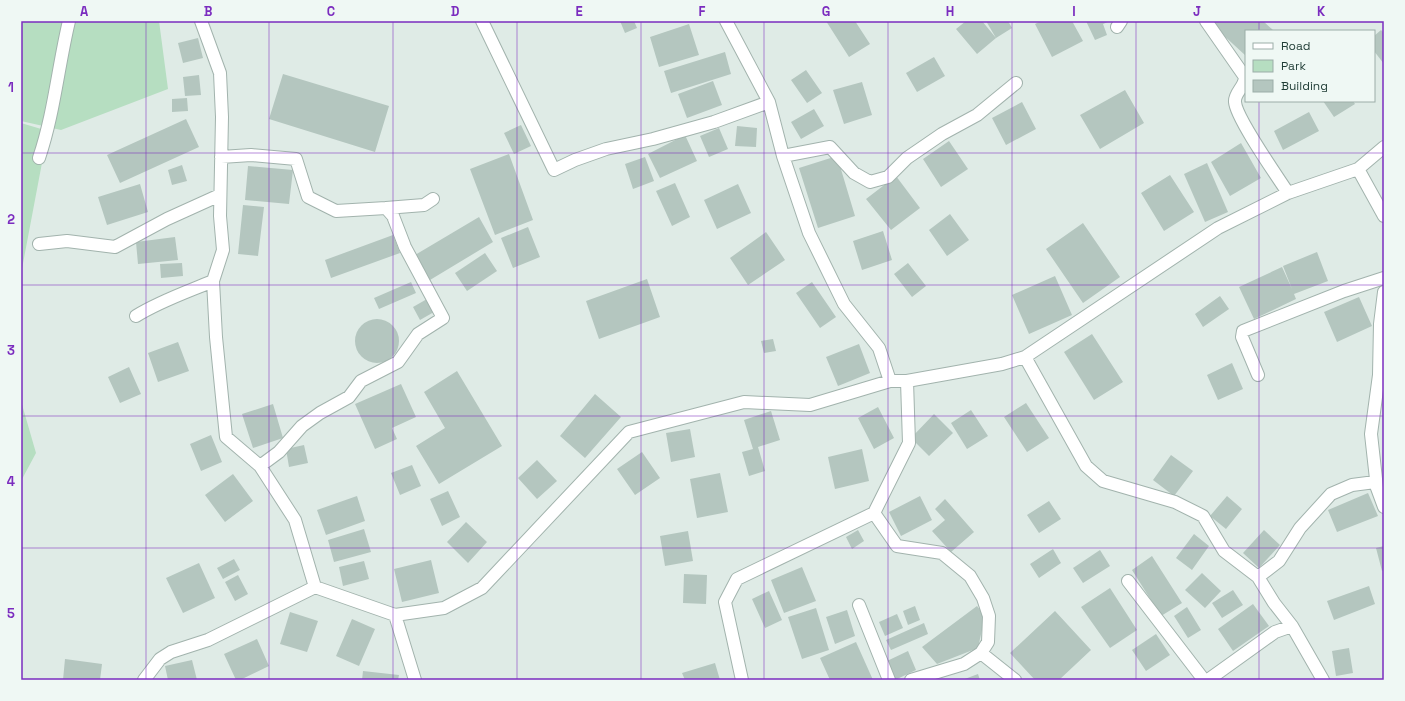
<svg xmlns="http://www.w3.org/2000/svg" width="1405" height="701" font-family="'Space Grotesk',sans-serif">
  <rect width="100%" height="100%" fill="#dfebe6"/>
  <path fill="#b6dec1" d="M21,21H159L168,89L61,130L21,121Z
    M21,123L48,131L21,274Z
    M21,401L36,453L21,481Z"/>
  <path fill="#b4c6bf" d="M620,21H634L637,28L625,33Z
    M826,21H855L870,44L849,57Z
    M966,21H982L996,38L977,54L956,29Z
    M986,21H1008L1012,28L996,38Z
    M1041,21H1072L1083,41L1052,57L1035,24Z
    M1086,21H1110L1103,24L1107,35L1095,40Z
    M1208,21H1263L1274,31H1246V56Z
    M689,24L699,55L659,67L650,37Z
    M1381,30L1384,33V64L1374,51V36Z
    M198,38L203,58L183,63L178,43Z
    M725,52L731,74L671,93L664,71Z
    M934,57L945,76L917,92L906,73Z
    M806,70L822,93L807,103L791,80Z
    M283,74L389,106L375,152L269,119Z
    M199,75L201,95L185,96L183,77Z
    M713,81L722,105L687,118L678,94Z
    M862,82L872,115L844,124L833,90Z
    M1125,90L1144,123L1100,149L1080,115Z
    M187,98L188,111L172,112V99Z
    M1323,101H1353L1355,104L1334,117Z
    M1022,102L1036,129L1006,145L992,118Z
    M814,109L824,126L801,139L791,122Z
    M1309,112L1319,131L1283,150L1274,131Z
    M186,119L199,147L120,183L107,155Z
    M521,125L531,146L514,154L504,133Z
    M737,126L757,128L756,147L735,146Z
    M719,128L728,149L709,157L700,136Z
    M685,135L697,161L660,178L648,154Z
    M949,141L968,169L941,187L923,159Z
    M1241,143L1261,178L1230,196L1211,162Z
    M509,154L533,220L495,235L470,169Z
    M837,156L855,216L818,228L799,168Z
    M645,157L654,181L633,189L625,164Z
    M1207,163L1228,212L1205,222L1184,174Z
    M182,165L187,181L172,185L168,170Z
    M248,166L293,170L289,204L245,200Z
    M1170,175L1194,212L1164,231L1141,193Z
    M896,176L920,208L891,230L866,199Z
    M675,183L690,217L672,226L656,191Z
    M140,184L148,212L107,225L98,197Z
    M738,184L751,213L717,229L704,200Z
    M243,205L264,207L258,256L238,254Z
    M950,214L969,240L947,256L929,230Z
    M479,217L493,242L430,280L415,255Z
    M1083,223L1120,277L1083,303L1046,249Z
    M528,227L540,257L513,268L501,238Z
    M883,231L892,260L862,270L853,241Z
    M766,232L785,260L748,285L730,258Z
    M393,235L400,253L331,278L325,260Z
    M175,237L178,260L138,264L136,242Z
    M1317,252L1328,281L1294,294L1296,299L1254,319L1239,287L1282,267L1292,289L1283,266Z
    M485,253L497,271L467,291L455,273Z
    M182,263L183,276L161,278L160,264Z
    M908,263L926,286L912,297L894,274Z
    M1055,276L1072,315L1029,334L1012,295Z
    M647,279L660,317L599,339L586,301Z
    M411,282L416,293L379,309L374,298Z
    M812,282L836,317L820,328L796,293Z
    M1220,296L1229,309L1203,327L1195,314Z
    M1359,297L1372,326L1337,342L1324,312Z
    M427,299L434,312L420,320L413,307Z
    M355 341a22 22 0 1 1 44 0a22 22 0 1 1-44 0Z
    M1092,334L1123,382L1094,400L1064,352Z
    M773,339L776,351L764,353L761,341Z
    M178,342L189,371L158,382L148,353Z
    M859,344L870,373L838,386L826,357Z
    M1232,363L1243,389L1218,400L1207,375Z
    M129,367L141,394L120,403L108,377Z
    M457,371L502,446L439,484L416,446L445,428L424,392Z
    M401,384L416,417L392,428L397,439L375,449L355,404Z
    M595,394L621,417L585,458L560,436Z
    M1026,403L1049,438L1027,452L1004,417Z
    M273,404L283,438L253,448L242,414Z
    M878,407L894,438L874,449L858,418Z
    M971,410L988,436L967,449L951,423Z
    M771,411L780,440L758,447L765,471L749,476L742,452L753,449L744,420Z
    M934,414L953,433L929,456L911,438Z
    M690,429L695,457L671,462L666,433Z
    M211,435L222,462L201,471L190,444Z
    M304,445L308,463L289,467L286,449Z
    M862,449L869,481L835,489L828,457Z
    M642,452L660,478L635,495L617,469Z
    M1171,455L1193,471L1174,496L1153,480Z
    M537,460L557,481L537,499L518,478Z
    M412,465L421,486L400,495L391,473Z
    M720,473L728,512L697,518L690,479Z
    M233,474L253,501L225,522L205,495Z
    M448,491L460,517L442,526L430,499Z
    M1368,493L1378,516L1337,532L1328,510Z
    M357,496L365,521L326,535L317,510Z
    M920,496L932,520L901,536L889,512Z
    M1227,496L1242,509L1226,529L1210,516Z
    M945,499L974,532L951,552L932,531L945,520L935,509Z
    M1049,501L1061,519L1039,533L1027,515Z
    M466,522L487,542L468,563L447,542Z
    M364,529L371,552L334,562L328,540Z
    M858,530L864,541L852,549L846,537Z
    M1264,530L1280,545L1259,568L1243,553Z
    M688,531L693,561L665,566L660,536Z
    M1194,534L1209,546L1192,570L1176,558Z
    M1384,546V570L1382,571L1376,548Z
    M1053,549L1061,563L1039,578L1030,564Z
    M1100,550L1110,566L1083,583L1073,568Z
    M1152,556L1182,603L1161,616L1132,570Z
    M234,559L240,570L223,579L217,568Z
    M431,560L439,593L402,602L394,569Z
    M364,561L369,579L343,586L339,567Z
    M199,563L215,598L183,613L166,578Z
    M802,567L816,601L784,613L771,580Z
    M1202,573L1221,591L1205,608L1185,590Z
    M684,574L707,575L706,604L683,603Z
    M238,575L248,594L235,601L225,582Z
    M1369,586L1375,604L1334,620L1327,601Z
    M1110,588L1137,630L1110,648L1081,607Z
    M1233,590L1243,605L1222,618L1212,603Z
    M769,591L782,620L765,628L752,599Z
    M1253,604L1269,626L1233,651L1218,629Z
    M915,606L920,620L908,625L903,611Z
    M977,606L985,616L978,648L937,664L922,647Z
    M1187,607L1201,630L1188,638L1174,616Z
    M816,608L829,650L802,659L788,617Z
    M847,610L855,636L835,644L826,617Z
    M1055,611L1091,650L1059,680H1035L1010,653Z
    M290,612L318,621L307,652L280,644Z
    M897,614L903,628L885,636L879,622Z
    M352,619L375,629L359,666L336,656Z
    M924,623L928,634L891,650L886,640Z
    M1156,634L1170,655L1146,671L1132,650Z
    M257,639L269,666L240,680H236L224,654Z
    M856,642L873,680H830L820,658Z
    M1349,648L1353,673L1336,676L1332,651Z
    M908,651L916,670L895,680L887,661Z
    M65,659L102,664L100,680H63Z
    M192,660L197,680H168L165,666Z
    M715,663L720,680H685L682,673Z
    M363,671L399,675L398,680H362Z
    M978,674L980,680H962Z"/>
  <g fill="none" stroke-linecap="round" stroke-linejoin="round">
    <defs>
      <path id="street" d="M201,21L220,73L222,117L220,216L223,250L213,281L216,337L226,437L260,466L295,520L315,587
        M482,21L554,170L575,160L606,149L653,139L714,122L769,102
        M726,21L769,102L783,156L809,233L844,304L879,348L890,381
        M1206,21L1245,77C1245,87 1234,93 1235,102C1236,118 1277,176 1288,193
        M1117,27L1121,21
        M783,156L830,147L854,173L870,182L888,177L907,158L942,134L977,115L1016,83
        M221,157L251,155L296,159L308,197L336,211L386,208
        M39,158C54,114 58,67 69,21
        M1358,169L1384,216
        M39,244L67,241L115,247L167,219L220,195
        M1384,292L1380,324L1379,375L1371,434L1377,488L1384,507
        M136,316C160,301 187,292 213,281
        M1025,357L1086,466L1103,481L1175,502L1203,516L1224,551L1258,577L1274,603L1292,626L1323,680
        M1258,375L1242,337L1243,331L1344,291L1384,278
        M260,466L279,452L302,426L320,413L349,397L361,381L398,362L418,334L443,318L405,247L393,216L386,208L424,205L433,199
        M874,513L897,546L942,553L970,576L983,598L989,616L988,642L981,653L964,664L911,680
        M1258,577L1279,561L1300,528L1331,494L1352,485L1375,482L1377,488
        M1128,581L1204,680
        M859,605L889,680
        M395,615L415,680
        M981,653L1015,680
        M144,680L160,659L171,652L208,640L315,587L395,615L444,608L482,588L629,432L744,402L810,405L890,381H907L1002,364L1025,357L1218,228L1288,193L1358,169L1384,147
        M742,680L725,602L737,579L874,513L909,443L907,381
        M1208,680L1275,632L1292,626"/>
    </defs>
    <use href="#street" stroke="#a2b3ad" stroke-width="14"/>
    <use href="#street" stroke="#fff" stroke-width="12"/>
  </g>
  <path fill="none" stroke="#7b2cbf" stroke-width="1" stroke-opacity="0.55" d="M146,21V680M269,21V680M393,21V680M517,21V680M641,21V680M764,21V680M888,21V680M1012,21V680M1136,21V680M1259,21V31M1259,101V680M21,153H1384M21,285H1384M21,416H1384M21,548H1384"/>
  <rect width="1405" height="701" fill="none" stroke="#eff8f4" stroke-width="44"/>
  <rect x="1245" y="30" width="130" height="72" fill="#eff8f4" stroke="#9cada8"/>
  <rect x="1253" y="43" width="20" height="6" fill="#ffffff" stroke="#9cada8"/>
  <text x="1281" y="50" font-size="12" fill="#1f3c35">Road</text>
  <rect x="1253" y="60" width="20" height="12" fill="#b6dec1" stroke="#9cada8"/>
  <text x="1281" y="70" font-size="12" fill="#1f3c35">Park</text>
  <rect x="1253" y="80" width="20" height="12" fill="#b4c6bf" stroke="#9cada8"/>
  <text x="1281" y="90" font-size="12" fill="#1f3c35">Building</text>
  <rect x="22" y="22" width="1361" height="657" fill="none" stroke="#7b2cbf" stroke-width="1.5"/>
  <g font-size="13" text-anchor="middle" font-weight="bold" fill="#7b2cbf">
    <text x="84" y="16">A</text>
    <text x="208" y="16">B</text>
    <text x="331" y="16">C</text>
    <text x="455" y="16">D</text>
    <text x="579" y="16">E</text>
    <text x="702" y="16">F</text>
    <text x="826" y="16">G</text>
    <text x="950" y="16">H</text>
    <text x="1074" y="16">I</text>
    <text x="1197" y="16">J</text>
    <text x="1321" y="16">K</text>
    <text x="11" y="92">1</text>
    <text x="11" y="224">2</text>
    <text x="11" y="355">3</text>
    <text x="11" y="486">4</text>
    <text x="11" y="618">5</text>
  </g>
</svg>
